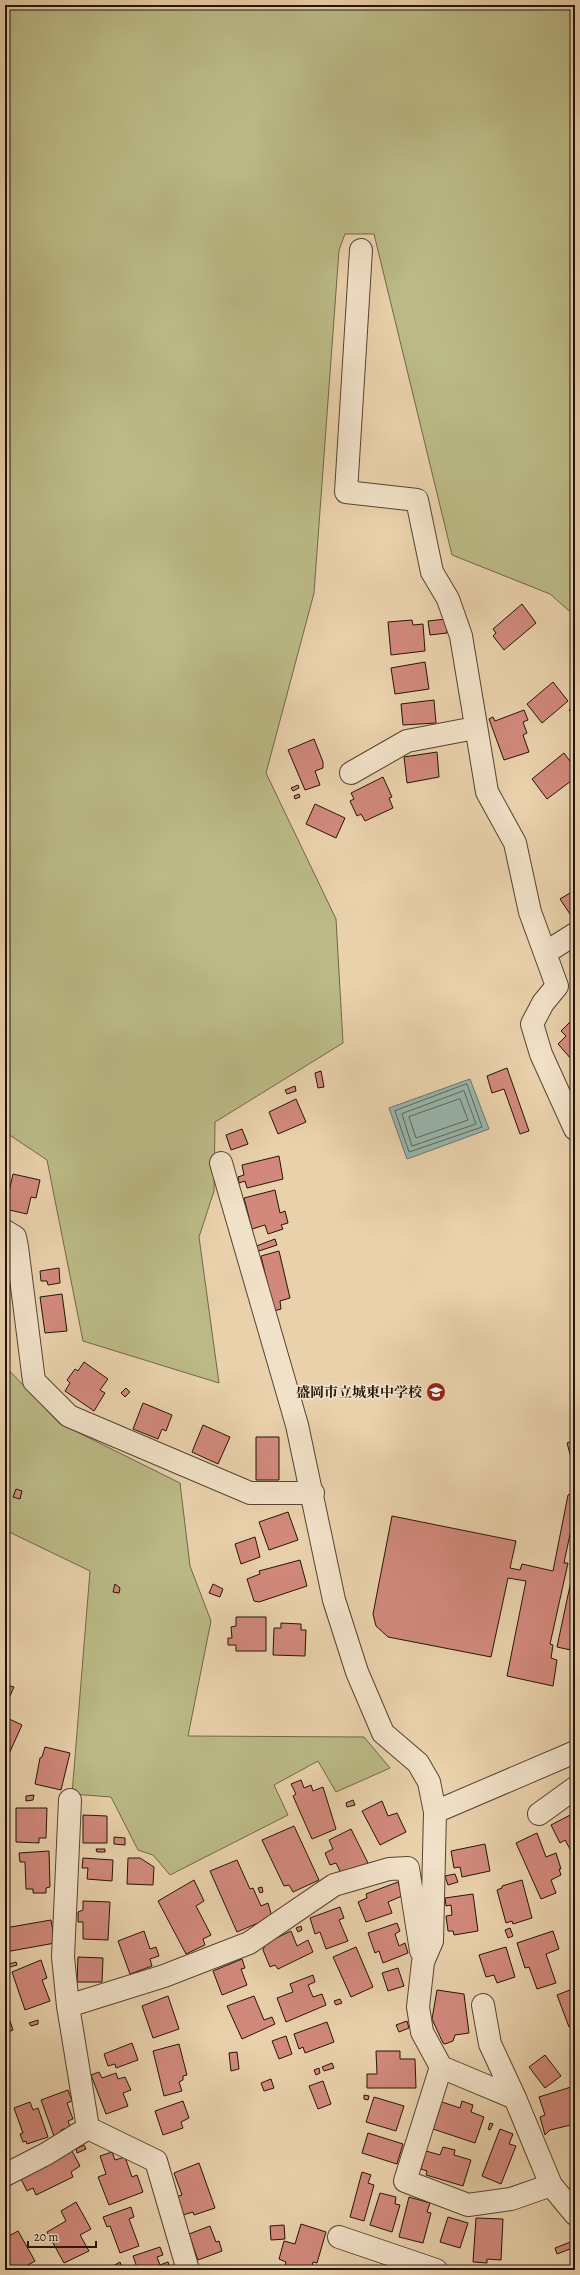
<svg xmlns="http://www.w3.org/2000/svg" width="580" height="2275" font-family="Alegreya,'Noto Serif JP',serif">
  <rect width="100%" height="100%" fill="#e9d1ab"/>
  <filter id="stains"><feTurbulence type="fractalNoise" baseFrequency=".005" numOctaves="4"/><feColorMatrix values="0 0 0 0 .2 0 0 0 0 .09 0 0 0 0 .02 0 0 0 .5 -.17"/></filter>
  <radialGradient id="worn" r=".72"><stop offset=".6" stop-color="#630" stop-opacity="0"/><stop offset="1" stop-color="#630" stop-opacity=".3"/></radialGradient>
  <path fill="#bbba86" stroke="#706747" d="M5,5H575V616L550,594L452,555L374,234H345L339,250L314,593L266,773L336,919L343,1043L215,1122L214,1191L199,1237L219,1383L83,1341L47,1160L5,1132Z
    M5,1366L59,1423L180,1483L190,1566L211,1621L188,1736L364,1737L390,1768L336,1792L318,1761L274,1785L288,1815L170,1875L153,1855L138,1850L111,1797L72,1794L90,1571L5,1530Z"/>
  <path fill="#98b7ae" stroke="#6a766c" d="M470,1079L489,1129L407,1159L389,1108Z"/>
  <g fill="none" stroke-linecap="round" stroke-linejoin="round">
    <path stroke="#5e665b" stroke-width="1" d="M467,1084L482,1127L409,1152L395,1111Z
      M464,1091L476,1124L412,1146L402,1114Z
      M460,1099L468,1120L416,1138L409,1117Z"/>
  </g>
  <path fill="#d2897c" stroke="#241408" d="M522,604L536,623L504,650L493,636L496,633L493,629Z
    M446,619L447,633L430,635L428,621Z
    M412,620L413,625L423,624L425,651L391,655L388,622Z
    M425,662L429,689L395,694L391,668Z
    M553,682L568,701L542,723L527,704Z
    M434,700L436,723L403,725L401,704Z
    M575,705V716L569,710Z
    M524,710L528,720L523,722L527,733L523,735L529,752L504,760L489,719L493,717L495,721Z
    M314,739L323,762V768L315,771L320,785L305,790L288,750Z
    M437,752L439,777L407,783L404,757Z
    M564,753L575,768V778L547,799L532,779Z
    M383,777L392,797L389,798L393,808L365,821L361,814L357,816L350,801L354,799L351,793Z
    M298,785L299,788L293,791L291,788Z
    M299,794L300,797L295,799L294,796Z
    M315,804L345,818L336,838L306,824Z
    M575,890V915L572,917L560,899Z
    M575,1017V1057L572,1060L558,1044L566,1036L561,1031Z
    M507,1068L529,1131L520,1134L504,1089L492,1093L487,1076Z
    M321,1071L324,1087L318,1088L315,1073Z
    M295,1086L296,1091L287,1094L285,1090Z
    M296,1099L306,1122L278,1134L269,1112Z
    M242,1129L248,1144L231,1150L226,1135Z
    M279,1156L283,1179L247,1188L245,1181L239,1183L238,1177L244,1175L242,1165Z
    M13,1174L40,1180L36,1198L31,1197L27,1214L5,1209Z
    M275,1190L280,1213L285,1211L288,1223L281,1225L283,1229L268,1234L265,1225L252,1229L244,1198Z
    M275,1239L277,1245L259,1251L252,1250L251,1248Z
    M279,1251L290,1298L280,1301L281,1309L274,1311L261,1256Z
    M59,1268L60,1283L48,1285L47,1281H41L40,1271Z
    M62,1294L67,1331L45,1333L40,1297Z
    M84,1362L108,1379L100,1390L105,1393L94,1411L65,1391L70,1383L67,1380L75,1369L78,1371Z
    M126,1388L130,1392L125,1397L121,1393Z
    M143,1403L172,1415L166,1431L162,1429L158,1439L133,1429Z
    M203,1425L230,1437L218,1464L192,1452Z
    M256,1437H279V1480H256Z
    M575,1440V1472L567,1443Z
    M16,1489L22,1491L20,1499L13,1497Z
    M575,1491V1510L564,1563H568L550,1644L553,1645L551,1658L557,1660L553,1686L507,1676L526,1581L508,1578L491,1657L388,1637L376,1626L373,1614L392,1516L516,1541L510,1568L520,1570L522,1564L553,1571L568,1495Z
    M288,1512L298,1540L269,1550L259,1522Z
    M255,1537L260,1557L241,1564L235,1544Z
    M300,1560L307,1586L259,1602L254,1601L247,1579L260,1574L259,1571Z
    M575,1562V1651L557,1647Z
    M115,1584L120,1588L119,1593L113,1592Z
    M213,1584L223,1589L220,1597L209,1593Z
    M236,1617H266V1651H236V1645H228V1638H232L231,1627L236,1626Z
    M281,1623L301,1624V1630H306L305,1656L273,1655L274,1628H281Z
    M10,1686L14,1687L9,1698L5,1696Z
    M5,1717L22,1725L8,1756L5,1755Z
    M45,1747L70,1753L61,1790L35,1784L40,1758L42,1757Z
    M301,1780L304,1788L311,1785L313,1791L323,1787L336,1829L312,1839L293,1796L296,1794L291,1784Z
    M34,1795L33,1800L26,1801V1796Z
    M353,1800L355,1805L347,1807L346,1803Z
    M382,1801L388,1816L397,1813L406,1832L380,1845L362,1811Z
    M16,1808H47L46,1838H39V1843L16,1842Z
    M574,1813L575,1814V1858L565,1840L560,1843L551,1825Z
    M83,1815L107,1816V1843H83Z
    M294,1826L319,1880L293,1892L289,1885L284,1886L262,1840Z
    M351,1829L368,1863L349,1873H341L336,1863L330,1865L325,1853L333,1849L329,1840Z
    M537,1833L546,1857L556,1853L561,1869H559L561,1875L551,1880L556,1893L541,1899L516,1843Z
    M114,1837L125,1838V1845L114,1844Z
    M485,1844L490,1871L462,1877L460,1867L454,1868L451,1851Z
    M96,1849H105V1852H97Z
    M49,1851L50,1887L46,1888V1893H33V1889H26L25,1862H20L19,1853Z
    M83,1858L113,1860L112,1881L87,1879L88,1868H82Z
    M128,1858H140L154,1867L153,1885L127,1884Z
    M237,1860L250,1889L253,1888L261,1906L268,1903L272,1917L237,1932L210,1871Z
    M455,1874L458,1882L448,1885L445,1876Z
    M194,1880L204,1901L196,1906L211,1935L203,1939L205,1945L186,1954L158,1901Z
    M522,1880L532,1918L513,1924L512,1921L506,1923L497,1890L502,1888V1886Z
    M398,1882L402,1896L388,1902L392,1913L366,1922L358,1902L367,1898L366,1894Z
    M262,1887L263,1892L260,1893L258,1888Z
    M473,1894L478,1931L454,1935L453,1931H448L446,1916L452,1915L451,1905L446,1906L445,1898Z
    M83,1901L110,1902L108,1940L83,1939V1922H78V1912L83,1910Z
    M340,1907L344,1918L339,1920L348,1941L326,1949L320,1932L315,1934L310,1918Z
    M51,1920L55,1943L5,1952V1928Z
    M397,1923L400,1931L395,1934L399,1946L405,1943L408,1953L383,1963L379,1951L375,1953L368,1933Z
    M301,1926L302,1930L298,1932L296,1928Z
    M510,1928L513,1936L508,1938L505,1930Z
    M144,1931L150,1949L156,1947L159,1956L150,1959L152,1966L130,1974L118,1941Z
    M291,1931L297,1946L308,1940L313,1952L278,1969L275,1965L270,1967L263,1950L266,1943Z
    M553,1931L559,1949L546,1954L556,1983L537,1989L529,1967L525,1968L517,1943Z
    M356,1947L373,1987L351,1997L333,1957Z
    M506,1947L515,1977L497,1983L494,1975L486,1977L479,1955Z
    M78,1957L103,1958L102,1982H77Z
    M242,1959L245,1968L241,1969L247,1985L222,1995L213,1971Z
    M41,1960L47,1978L42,1980L50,2001L25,2010L12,1972Z
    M16,1962L17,1965L7,1968L6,1965Z
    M398,1968L404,1986L388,1991L382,1973Z
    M313,1975L315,1982L308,1985L313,1997L322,1994L326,2005L286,2022L277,1998L293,1992L290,1984Z
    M575,1988V2025L569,2027L557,1995Z
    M437,1990L464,1994L469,2033L455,2035L453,2041L445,2044L443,2043L432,2019Z
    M168,1996L179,2029L153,2038L142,2006Z
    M254,1996L264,2020L272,2017L275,2024L242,2039L227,2006Z
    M340,1999L342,2003L336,2005L334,2001Z
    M5,2006L13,2030L5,2033Z
    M38,2020V2024L31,2026L29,2023Z
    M407,2021L409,2028L399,2032L396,2025Z
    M327,2022L334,2042L305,2053L303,2047L299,2049L294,2034Z
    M286,2036L292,2054L279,2059L272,2041Z
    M132,2043L138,2060L116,2068L115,2064L108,2066L104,2054Z
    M179,2044L187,2075L183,2076V2080L179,2082L182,2091L164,2096L153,2051Z
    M376,2051H400V2059H415L416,2088H367V2074H377Z
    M237,2052L239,2069L231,2071L229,2053Z
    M545,2055L561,2076L545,2088L529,2067Z
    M332,2063L334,2068L324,2071L322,2067Z
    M319,2068L320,2073L316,2075L314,2070Z
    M99,2072L102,2078L116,2073L118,2079L125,2077L131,2090L123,2093L128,2106L106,2114L91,2075Z
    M271,2079L274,2088L264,2091L261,2083Z
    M323,2081L331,2104L318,2109L309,2086Z
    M571,2087L575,2101V2124L550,2130L545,2135L540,2117L545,2115L539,2097Z
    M68,2090L72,2101L67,2103L73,2119L68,2121L70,2127L61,2130L62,2134L54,2136L41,2100Z
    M364,2095L369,2096L368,2100L364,2099Z
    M374,2097L404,2106L396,2131L366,2122Z
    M183,2101L189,2118L181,2122L183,2128L163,2135L155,2111Z
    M462,2101L473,2105L471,2112L484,2117L475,2143L433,2129L442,2102L460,2108Z
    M30,2102L33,2110L38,2108L48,2137L27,2144L26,2141L23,2142L20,2134L23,2133L14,2108Z
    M490,2123L493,2124L490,2130L488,2129Z
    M500,2129L513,2134L509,2144L516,2146L501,2184L482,2176Z
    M368,2133L403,2144L397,2164L362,2153Z
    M84,2145L86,2149L77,2153L76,2149Z
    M443,2147L455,2150L454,2155L471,2160L463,2186L426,2175L427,2171L421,2169L426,2151L440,2155Z
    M72,2151L80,2166L71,2172L73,2177L36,2195L33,2188L27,2191L21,2179Z
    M112,2152L115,2160L125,2157L132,2177L137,2175L143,2192L109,2205L98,2177L106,2174L100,2156Z
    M199,2163L215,2208L194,2215L193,2212L183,2215L176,2197L182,2195L174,2173Z
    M362,2172L371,2175L368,2183L374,2185L364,2221L350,2217Z
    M380,2193L396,2197L395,2204L400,2205L392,2232L370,2225Z
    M409,2197L430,2203L427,2212L431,2213L423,2243L399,2237Z
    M76,2202L91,2229L80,2235L89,2251L64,2263L47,2232L66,2221L61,2211Z
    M131,2207L134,2217L129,2219L139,2246L120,2253L110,2226L107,2227L103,2217Z
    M448,2217L468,2223L460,2248L440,2242Z
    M476,2218L503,2219L501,2260L487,2259V2263L473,2262Z
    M301,2224L326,2232L317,2263L313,2262L311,2270H284L286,2262L279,2259L284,2241L295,2244Z
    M284,2225L285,2239L271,2240L270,2226Z
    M210,2226L216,2242L219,2241L222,2251L198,2260L189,2234Z
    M18,2231L35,2261L19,2270H13L5,2256V2238Z
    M573,2241L575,2247L557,2254L555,2248Z
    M160,2247L163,2255L157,2257L160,2265L168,2262L171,2270H138L133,2256Z
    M120,2262L123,2270H106Z"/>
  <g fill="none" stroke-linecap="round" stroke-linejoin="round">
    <defs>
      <path id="minor" d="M361,250L346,492L417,500L432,572L448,599L461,636L487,792L515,843L530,912L557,986L543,1003L532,1024L541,1054L575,1129
        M351,773L407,741L475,728
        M545,953L575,934
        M221,1163L297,1425L334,1600L357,1672L383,1733L418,1763L429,1782L435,1812L432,1941L423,1962L418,2007L422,2032L441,2067L515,2098L551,2185L575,2214
        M5,1231L15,1237L17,1247L34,1381L69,1416L250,1493H313
        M435,1812L575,1752
        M539,1814L575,1788
        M483,2005L490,2044L515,2098
        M68,2006L63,1957L70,1800
        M441,2067L405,2181L468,2205L511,2199L551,2185
        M88,2128L156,2161L188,2270
        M5,2175L46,2154L88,2128L68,2006L164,1976L249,1943L334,1885L389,1869L408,1868L421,1951
        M339,2237L436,2270"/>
    </defs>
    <use href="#minor" stroke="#554331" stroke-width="24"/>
    <use href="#minor" stroke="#f1e1c8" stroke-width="22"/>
  </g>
  <defs>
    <symbol id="school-disc" viewBox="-11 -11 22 22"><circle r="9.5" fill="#8f2418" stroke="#f1e1c8"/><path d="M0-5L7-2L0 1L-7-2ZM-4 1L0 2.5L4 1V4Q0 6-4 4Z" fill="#fff"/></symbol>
  </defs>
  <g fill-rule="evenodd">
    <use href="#school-disc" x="425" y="1381" width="22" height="22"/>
  </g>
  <g text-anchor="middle" stroke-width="3.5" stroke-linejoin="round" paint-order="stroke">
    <g font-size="14" font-weight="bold" fill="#241408" stroke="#f1e1c8" text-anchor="end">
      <text x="422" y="1397">盛岡市立城東中学校</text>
    </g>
  </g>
  <rect width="580" height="2275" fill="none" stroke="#e9d1ab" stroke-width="20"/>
  <rect x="6" y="6" width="568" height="2263" fill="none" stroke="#241408" stroke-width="2"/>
  <rect x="10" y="10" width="560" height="2255" fill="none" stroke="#241408"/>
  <path d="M28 2241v6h68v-6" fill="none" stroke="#241408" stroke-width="2"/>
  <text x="34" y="2241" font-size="12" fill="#241408" stroke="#f1e1c8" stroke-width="3" paint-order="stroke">20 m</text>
  <rect width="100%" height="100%" filter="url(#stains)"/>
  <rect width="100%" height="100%" fill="url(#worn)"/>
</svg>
